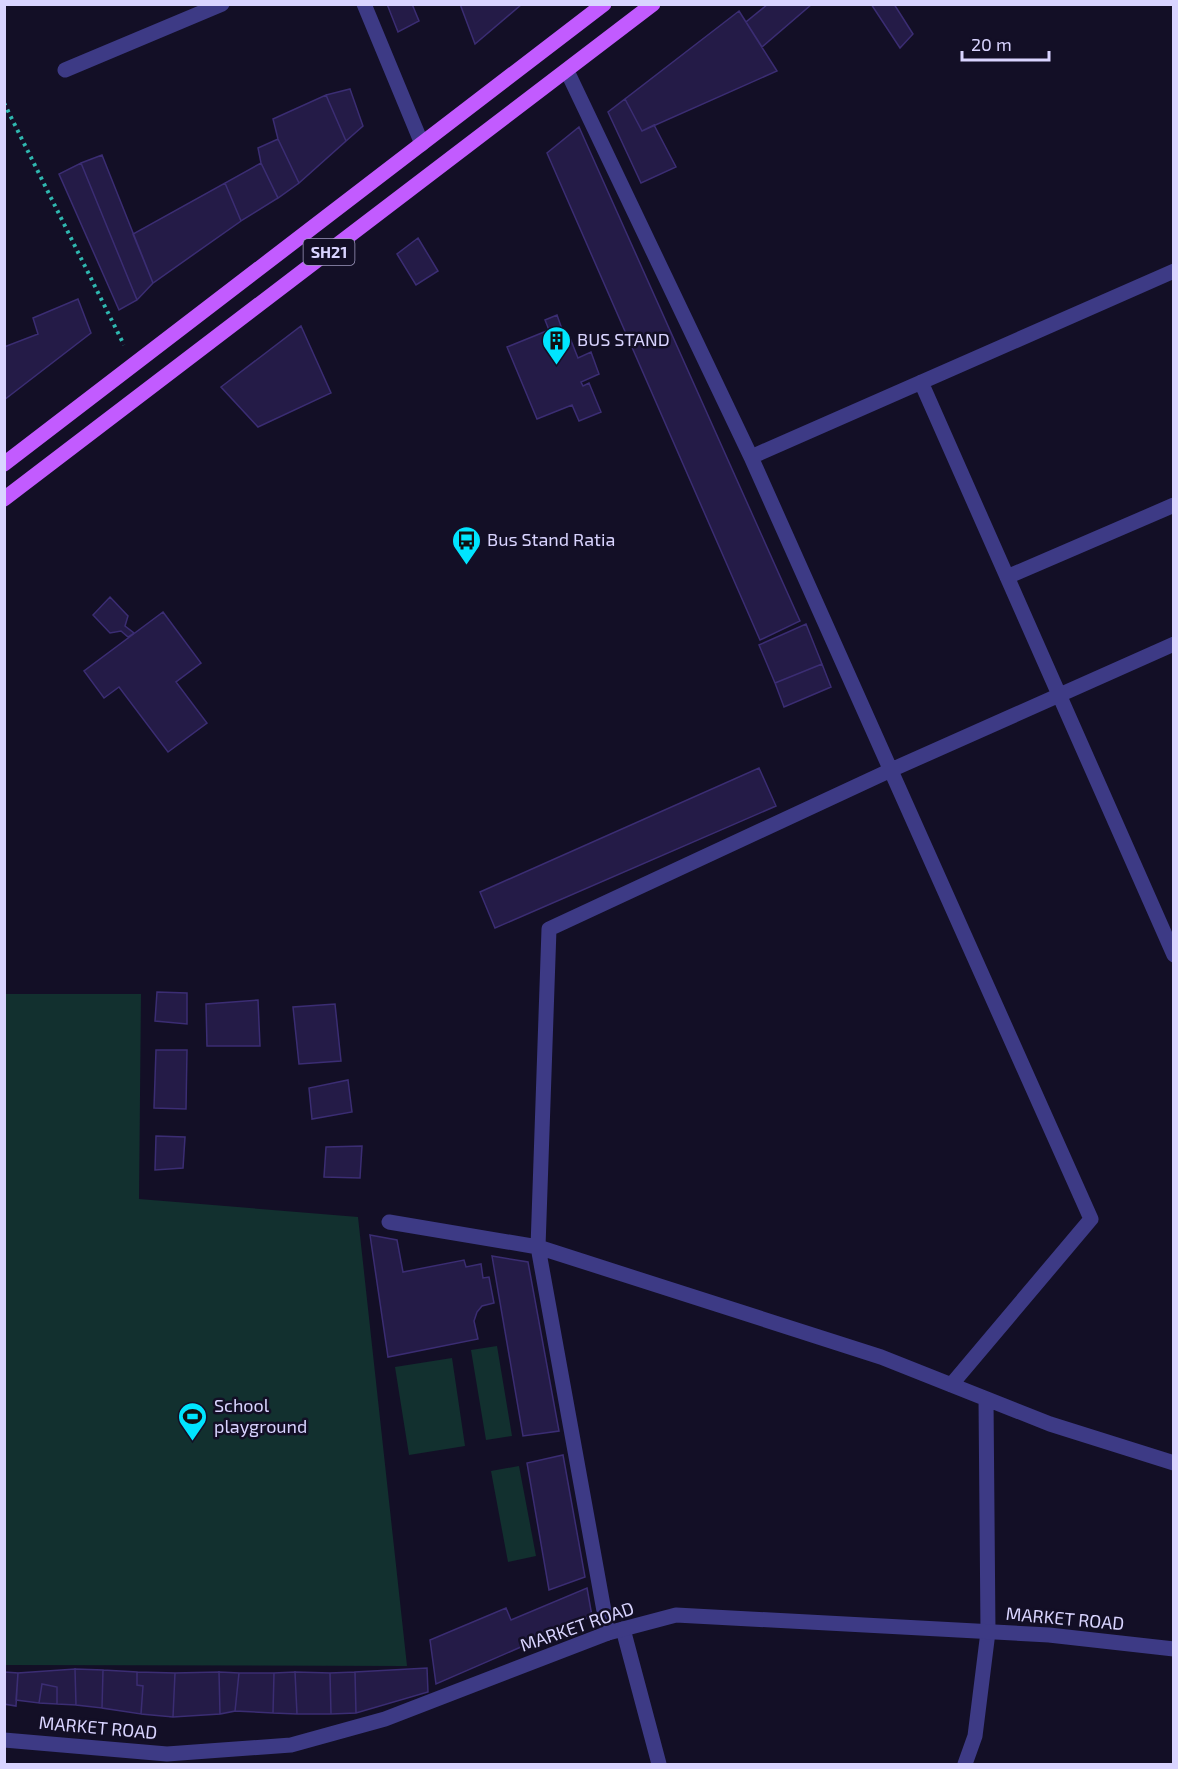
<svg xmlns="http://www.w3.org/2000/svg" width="1178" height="1769" font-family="'Exo 2',sans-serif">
  <rect width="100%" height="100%" fill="#130f26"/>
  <path fill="#12302f" d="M5,994H141L139,1199L358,1217L407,1666L5,1665Z
    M497,1346L512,1436L486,1440L471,1350Z
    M452,1358L465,1446L409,1455L395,1367Z
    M519,1466L536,1556L508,1562L491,1471Z"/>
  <path fill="#241b47" stroke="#3b2d73" stroke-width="1.5" d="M387,4H412L419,21L398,32Z
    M460,4H522L475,44Z
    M768,4H812L762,47L746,22Z
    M871,4H894L913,34L900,48Z
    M739,11L777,71L642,131L625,99Z
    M350,89L363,126L346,141L326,95Z
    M326,95L346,141L299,183L278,139L273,119Z
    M625,99L642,131L654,125L676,167L641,183L608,112Z
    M579,127L800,621L760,640L547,153Z
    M278,139L299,183L278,198L261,163L258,148Z
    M102,155L153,283L137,300L81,163Z
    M81,163L137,300L119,310L59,174Z
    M261,163L278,198L241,221L225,183Z
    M225,183L241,221L153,283L133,234Z
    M418,238L438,271L416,285L397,254Z
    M78,299L91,333L4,400V347L38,334L33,318Z
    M557,315L562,329L555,332L559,343L570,338L578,358L591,352L599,374L581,382L583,386L589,383L601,412L579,421L572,405L537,419L507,347L549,330L545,320Z
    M301,326L331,393L258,427L221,387Z
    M110,597L128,616L125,626L134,633L128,637L121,631L110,633L93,615Z
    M163,612L201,663L176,682L207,723L168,752L119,687L104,698L84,671Z
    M806,624L822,664L775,683L759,645Z
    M822,664L831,687L784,707L775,683Z
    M759,768L776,806L495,928L480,892Z
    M157,992L187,993V1024L155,1021Z
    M258,1000L260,1046H207L206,1004Z
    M335,1004L341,1061L299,1064L293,1007Z
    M156,1050H187L186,1109L154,1108Z
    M348,1080L352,1112L312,1119L309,1088Z
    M156,1136L185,1137L183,1168L155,1170Z
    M362,1146L360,1178L324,1177L326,1147Z
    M370,1235L397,1240L403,1272L464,1260L466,1267L481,1264L483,1278L489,1277L494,1303L482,1306L477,1312L474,1321L478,1339L388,1357Z
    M492,1256L528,1262L559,1431L523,1436Z
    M563,1455L585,1577L549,1590L527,1463Z
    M587,1588L592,1616L436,1684L430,1640L506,1608L511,1620Z
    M427,1668L428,1692L356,1713L355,1672Z
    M75,1669L103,1670L102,1708L76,1705Z
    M75,1669L76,1705L57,1704V1687L42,1684L39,1703L16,1700L18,1673Z
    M103,1670L137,1672V1685L143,1686L141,1714L102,1708Z
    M4,1672L18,1673L16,1706L4,1704Z
    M137,1672L175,1673L173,1717L141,1714L143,1686L137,1685Z
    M219,1672L220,1714L173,1717L175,1673Z
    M219,1672L239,1673L235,1711L220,1714Z
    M295,1672L297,1714L273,1713L274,1673Z
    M295,1672L330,1673L331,1714H297Z
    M355,1672L356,1713L331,1714L330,1673Z
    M239,1673H274L273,1713L235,1711Z
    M42,1684L57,1687V1704L39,1703Z"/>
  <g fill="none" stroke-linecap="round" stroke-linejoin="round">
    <path stroke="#2fb8b0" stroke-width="4" stroke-dasharray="3 4.5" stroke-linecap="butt" d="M4,103L124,345"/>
    <path stroke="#3d3a85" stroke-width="15" d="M364,4L422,144
      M65,70L222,4
      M567,71L751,457L1091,1219L951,1385
      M921,382L1174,955
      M751,457L1174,271
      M1007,577L1174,505
      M389,1222L538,1247L881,1357L1050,1424L1174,1463
      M623,1629L659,1764
      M608,1633L538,1247L549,929L891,770L1174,644
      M965,1764L975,1736L988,1632L986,1399"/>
    <path stroke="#3d3a85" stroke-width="15" d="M4,1740L167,1754L291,1745L385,1719L608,1633L676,1615L1049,1635L1174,1649"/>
    <path stroke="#c25bff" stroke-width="15" d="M4,464L604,4
      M4,499L653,4"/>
  </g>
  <defs>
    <symbol id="building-pin" viewBox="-11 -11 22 30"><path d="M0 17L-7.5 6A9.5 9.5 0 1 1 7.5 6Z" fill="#00e5ff" stroke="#130f26"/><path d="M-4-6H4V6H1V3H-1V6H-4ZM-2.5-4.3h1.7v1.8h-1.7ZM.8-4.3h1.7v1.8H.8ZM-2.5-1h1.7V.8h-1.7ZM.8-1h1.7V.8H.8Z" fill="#111"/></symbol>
    <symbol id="bus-pin" viewBox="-11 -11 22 30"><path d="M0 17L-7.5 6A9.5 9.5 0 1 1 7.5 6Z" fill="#00e5ff" stroke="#130f26"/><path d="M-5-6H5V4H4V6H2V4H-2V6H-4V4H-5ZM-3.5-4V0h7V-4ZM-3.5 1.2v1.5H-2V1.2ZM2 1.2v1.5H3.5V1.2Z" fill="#111"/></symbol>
    <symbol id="stadium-pin" viewBox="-11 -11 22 30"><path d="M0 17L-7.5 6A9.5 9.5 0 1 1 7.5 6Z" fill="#00e5ff" stroke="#130f26"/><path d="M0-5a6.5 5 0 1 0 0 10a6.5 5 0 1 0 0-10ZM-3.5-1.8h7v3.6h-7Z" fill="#111"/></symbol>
  </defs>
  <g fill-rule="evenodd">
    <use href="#building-pin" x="540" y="324" width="33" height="45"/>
    <use href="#bus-pin" x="450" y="524" width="33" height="45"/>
    <use href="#stadium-pin" x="176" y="1400" width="33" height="45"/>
  </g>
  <g text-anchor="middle" stroke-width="5" stroke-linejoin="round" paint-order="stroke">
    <rect fill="#130f26" stroke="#9e99be" stroke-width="1.5" x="303.5" y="239" width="51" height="26" rx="4.5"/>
    <g font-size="16" font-weight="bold" fill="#d9d4ff">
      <text x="329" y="258">SH21</text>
    </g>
    <g font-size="18" fill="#d9d4ff" stroke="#130f26" text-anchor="start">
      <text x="577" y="346">BUS STAND</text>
      <text x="487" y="546">Bus Stand Ratia</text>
      <text x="214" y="1412">School<tspan x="214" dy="21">playground</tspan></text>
    </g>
    <g font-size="18" fill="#d9d4ff" stroke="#130f26">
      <text transform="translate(1065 1619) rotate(5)" y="6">MARKET ROAD</text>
      <text transform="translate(577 1627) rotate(-19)" y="6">MARKET ROAD</text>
      <text transform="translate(98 1728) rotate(5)" y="6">MARKET ROAD</text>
    </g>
  </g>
  <rect width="1178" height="1769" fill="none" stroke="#d9d4ff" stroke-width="12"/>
  <path d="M962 51v9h87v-9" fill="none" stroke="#d9d4ff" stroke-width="3"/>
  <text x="971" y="51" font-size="18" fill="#d9d4ff" stroke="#130f26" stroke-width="4.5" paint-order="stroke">20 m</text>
</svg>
